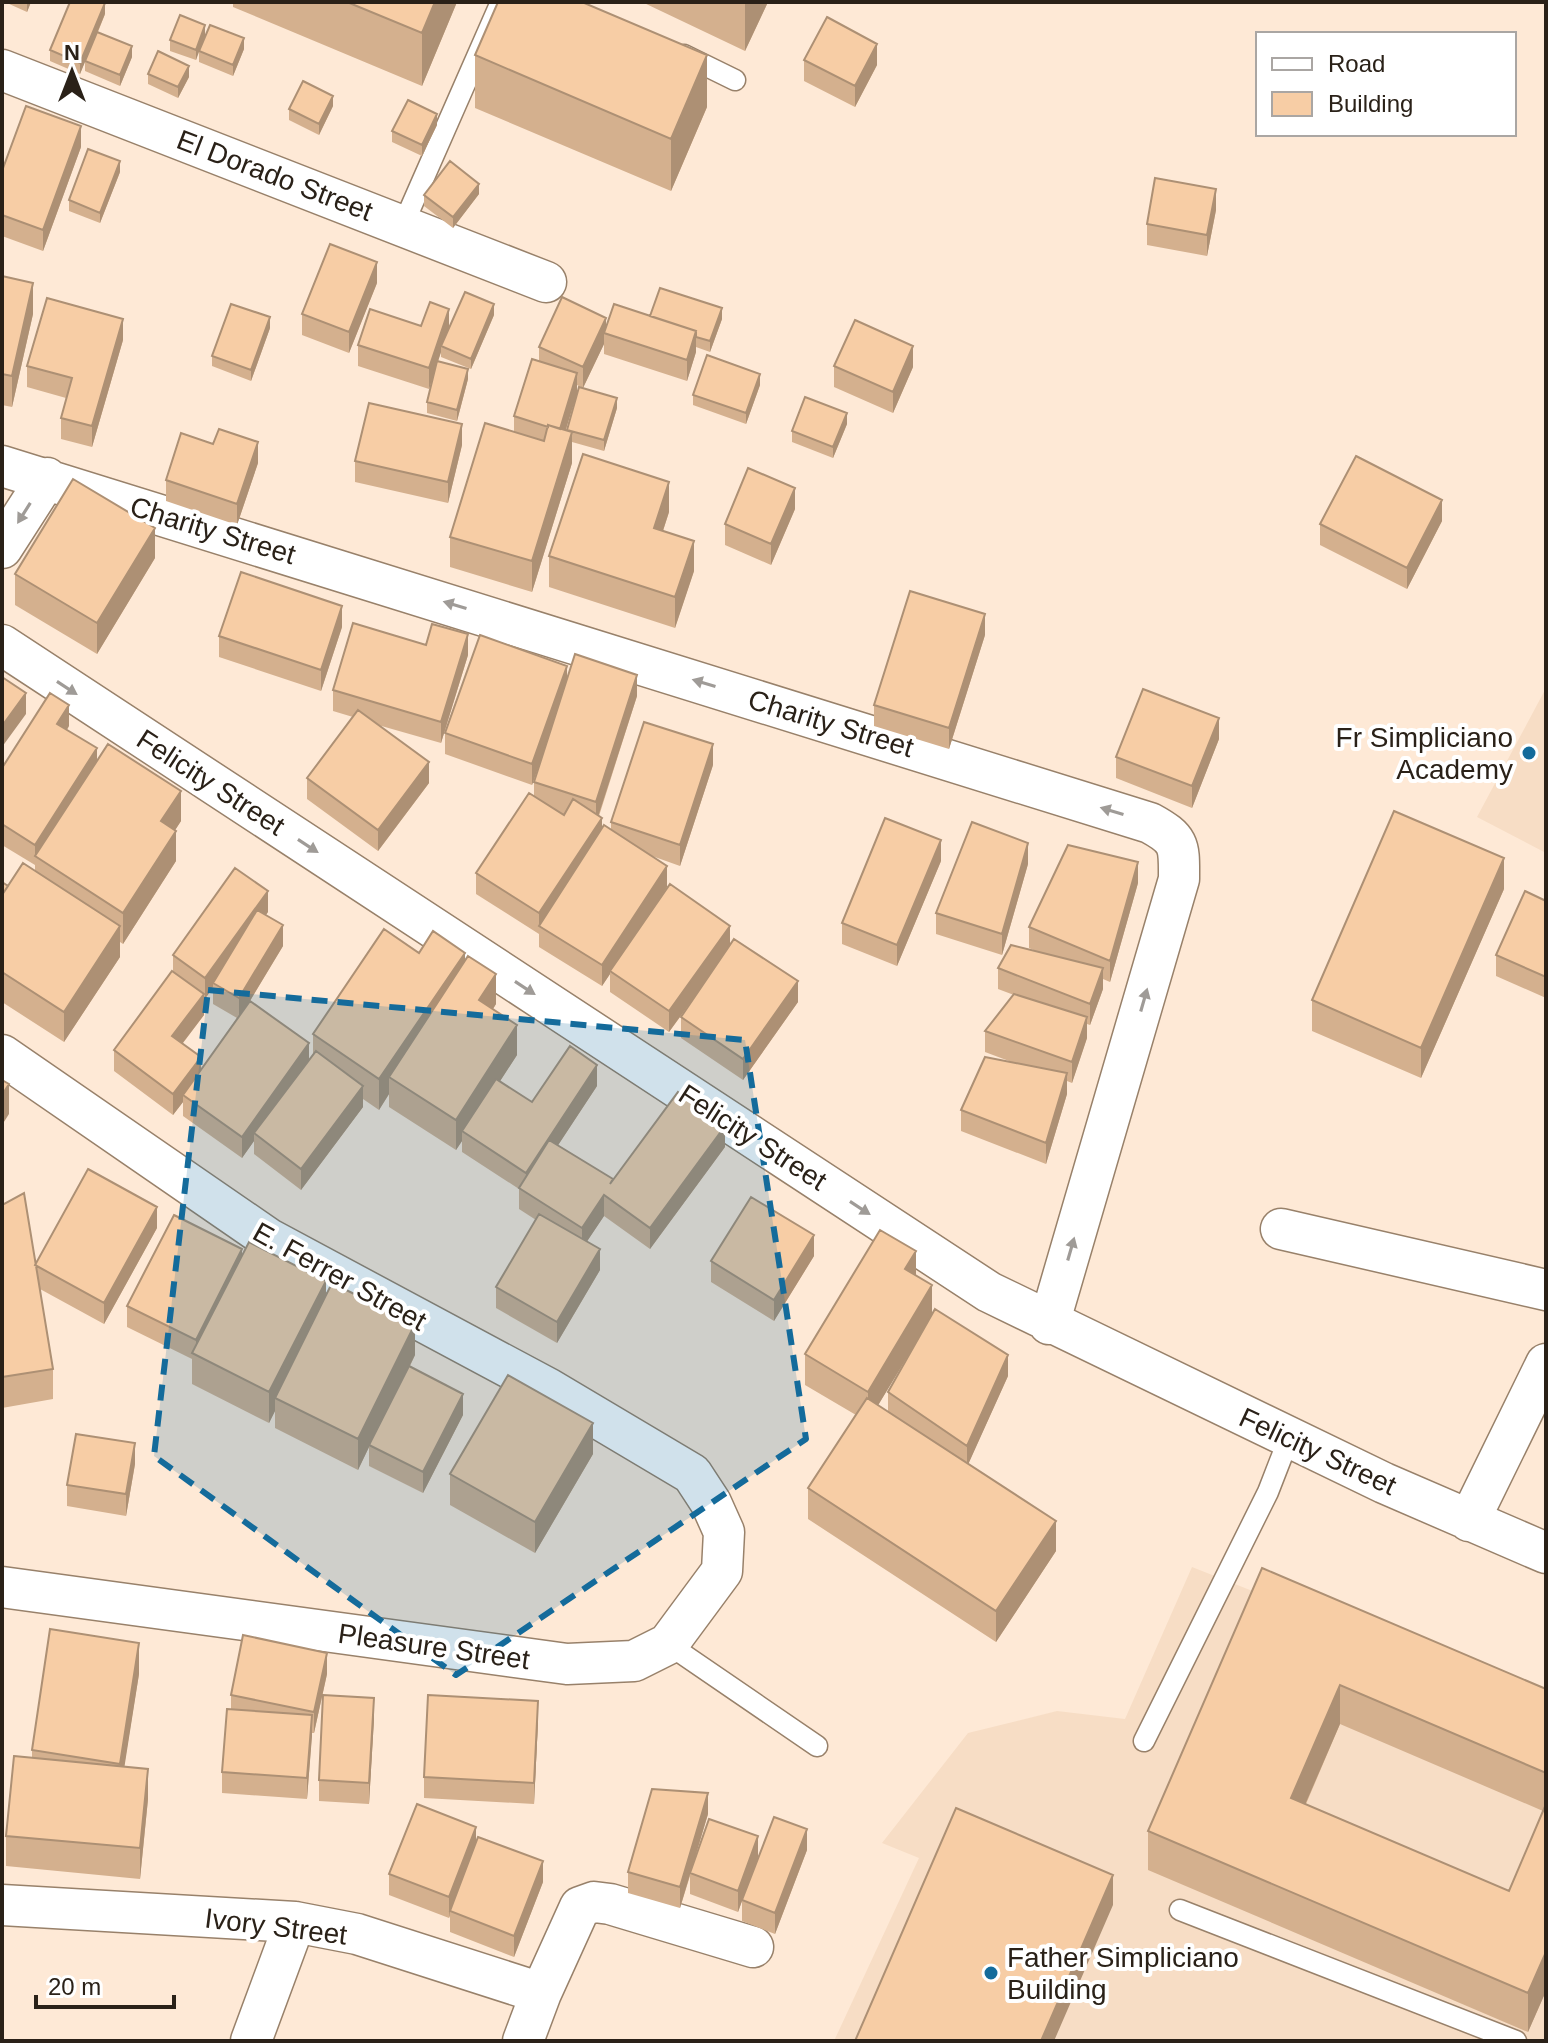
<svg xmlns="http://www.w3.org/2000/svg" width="1548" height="2043" font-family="Helvetica,sans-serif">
  <rect width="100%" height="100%" fill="#fee9d6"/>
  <path fill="#f7ddc5" d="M1546,688V853L1477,817Z
    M1192,1567L1546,1707V2041H834L919,1858L882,1843L968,1733L1057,1711L1125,1719Z"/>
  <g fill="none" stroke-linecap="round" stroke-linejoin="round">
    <defs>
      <path id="lane" d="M684,55L735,80
        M403,225L501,2
        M668,1644L817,1746
        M1144,1741L1268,1492L1289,1438
        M1180,1910L1516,2041"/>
      <path id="street" d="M2,70L546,282
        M2,466L1150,823C1181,840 1179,846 1179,879L1049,1324
        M2,548L47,478
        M2,645L989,1292L1384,1483L1546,1553
        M2,1055L269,1239L549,1389L692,1474L711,1503L724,1532L722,1571L668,1644L634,1661L567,1664L2,1587
        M1281,1229L1546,1290
        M1469,1521L1546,1364
        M2,1905L295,1922L357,1934L541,1993
        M251,2041L295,1922
        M523,2041L541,1993L580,1907L594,1902L610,1904L753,1947"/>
    </defs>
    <use href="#lane" stroke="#98816a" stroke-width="23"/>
    <use href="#street" stroke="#98816a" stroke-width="43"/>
    <use href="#lane" stroke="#fff" stroke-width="20"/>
    <use href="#street" stroke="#fff" stroke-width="40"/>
  </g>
  <path fill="#d4b08e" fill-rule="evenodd" d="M7,2H31L27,12L7,3Z
    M233,2H457L422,86L233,7Z
    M642,2H768L745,51Z
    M105,14L98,32L132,57L120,86L85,71V61L80,74L50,61V50Z
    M205,25L196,60L170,51V40Z
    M244,49L233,76L199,62V51Z
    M475,55L707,107L671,191L475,108Z
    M804,60L877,65L855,107L804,81Z
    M148,74L189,77L178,98L148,84Z
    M333,106L319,135L289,120V109Z
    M437,125L422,156L392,142V131Z
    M81,147L43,251L2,236V171Z
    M120,172L100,223L69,211V200Z
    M479,194L453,228L424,206V195Z
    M1216,210L1207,256L1147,245V224Z
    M2,276L33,314L12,407L2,405Z
    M377,283L349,353L302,335V314Z
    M494,315L471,369L441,357V352L438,361L468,379L457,421L427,413V402L433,377L429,389L358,366V345L421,326L449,329Z
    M650,316L722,319L710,352L696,347V352L687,381L604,354V344L583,388L577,385L566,430L617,408L604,451L572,442V463L532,592L450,567V537L514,432V416L539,361V347L606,326Z
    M270,328L251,381L212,366V356Z
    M123,340L92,447L61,439V418L66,398L27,387V366Z
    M834,366L913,367L893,413L834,387Z
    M760,385L746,424L693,405V395Z
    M847,424L833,458L792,442V431Z
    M462,445L448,503L355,482V461Z
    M258,463L237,525L166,501V480Z
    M795,509L771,565L725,545V524Z
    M669,512L663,531L694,571L675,628L549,587V556Z
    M1442,521L1407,589L1320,545V524Z
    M155,558L97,654L15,605V574Z
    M342,627L321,691L219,657V636Z
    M985,635L949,749L874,726V705Z
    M426,645L468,655L441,743L378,725L429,783L378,851L307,799V778L353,717L333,711V690Z
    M567,680L637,696L599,816L602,828L611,830V822L713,765L680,866L652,856L667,887L648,916L730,945L798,1002L743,1080L681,1038V1017L686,1009L669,1032L610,992V974L602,986L539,947V934L476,894V873L534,795V782L545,748L532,785L445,754V733Z
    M69,726L67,730L97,761L181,821L175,830L176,861L123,944L120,942V957L64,1042L2,1002V882L8,886L35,870V865L2,845V768Z
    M1219,739L1192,808L1116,778V757Z
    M941,861L897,966L842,944V923Z
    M1028,864L1002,955L936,934V913Z
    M1138,883L1110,982L1103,979V989L1090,1025L1087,1024V1038L1072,1083L1067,1081V1094L1046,1164L961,1131V1110L1017,1064L985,1052V1031L1014,995L998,989V968L1038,952L1029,948V927Z
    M1504,889L1421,1078L1312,1031V1000Z
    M1546,901V998L1496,976V955Z
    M268,912L266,915L283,946L250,1001L309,1060L313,1055V1034L419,953L465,960L496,1004L493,1009L517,1055L500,1081L532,1102L597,1086L558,1145L613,1179L725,1147L650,1249L604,1216L587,1241L600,1270L557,1343L496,1308V1287L536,1220L519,1209V1189L462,1152V1141L456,1150L389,1107V1094L379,1110L363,1099V1107L301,1190L254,1154V1141L242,1158L183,1116V1102L173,1115L114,1071V1050L173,971V955ZM213,987V1004L237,1018L201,1070L183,1043L204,1015V998L205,999Z
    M2,1205L36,1264L157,1228L104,1324L40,1289L53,1369V1399L2,1408Z
    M242,1256L326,1295L415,1355L410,1366L463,1415L423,1493L369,1466V1447L358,1470L275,1428V1411L269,1423L192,1384V1359L127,1327V1306Z
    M814,1256L774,1321L711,1282V1261Z
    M916,1276L932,1316L878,1405L888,1412V1392L1008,1376L968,1464L1056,1551L996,1642L808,1519V1488L856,1415L805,1385V1354Z
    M593,1454L535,1553L450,1505V1474Z
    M135,1464L126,1516L67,1506V1485Z
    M1262,1568L1546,1689V1991L1528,2032L1148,1870V1831ZM1340,1724L1543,1811L1509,1891L1306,1804Z
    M139,1674L124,1766L148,1799L140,1879L6,1866V1836L32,1758V1750Z
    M327,1674L314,1733H312L307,1799L222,1793V1772L231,1709V1695Z
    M374,1719L369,1804L319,1801V1780Z
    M538,1722L534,1804L424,1798V1777Z
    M708,1814L695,1857H758L807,1850L775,1934L742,1921V1901L738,1912L690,1894V1876L680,1908L628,1893V1872Z
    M476,1841L543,1882L514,1957L450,1932V1916L449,1918L389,1895V1874Z"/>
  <path fill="#ad9074" d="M27,2H31L27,12Z
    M435,2H457L422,86V33Z
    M745,2H768L745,51Z
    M105,3V14L80,74V63Z
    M205,25V36L196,60V50Z
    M244,38V49L233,76V65Z
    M877,44V65L855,107V86Z
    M132,46V57L120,86V75Z
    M707,55V107L671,191V139Z
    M189,66V77L178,98V87Z
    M333,96V106L319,135V124Z
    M437,114V125L422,156V145Z
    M81,126V147L43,251V230Z
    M120,161V172L100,223V213Z
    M479,184V194L453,228V217Z
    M1216,189V210L1207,256V235Z
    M377,262V283L349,353V332Z
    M33,283V314L12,407V376Z
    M494,304V315L471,369V359Z
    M722,308V319L710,352V341Z
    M449,309V330L441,346V352L429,389V368Z
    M270,317V328L251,381V370Z
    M606,318V334L604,333V344L583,388V367Z
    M123,319V340L92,447V426Z
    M696,331V352L687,381V360Z
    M913,346V367L893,413V392Z
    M468,369V379L457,421V410Z
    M577,373V394L559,451V430Z
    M760,374V385L746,424V413Z
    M617,398V408L604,451V440Z
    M847,413V424L833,458V447Z
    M462,424V445L448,503V482Z
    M572,432V463L532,592V561Z
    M258,442V463L237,525V504Z
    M669,482V512L654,558V528Z
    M795,488V509L771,565V544Z
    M1442,500V521L1407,589V568Z
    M155,528V558L97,654V623Z
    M694,541V571L675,628V597Z
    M342,606V627L321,691V670Z
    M985,614V635L949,749V728Z
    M468,634V655L441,743V722Z
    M567,666V687L532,785V764Z
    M637,675V696L596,823V802Z
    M26,693V714L2,747V726Z
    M69,705V726L57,745V724Z
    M1219,718V739L1192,808V786Z
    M713,744V765L680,866V845Z
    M97,748V769L35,857V845Z
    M429,762V783L378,851V830Z
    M181,791V821L161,852V821Z
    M602,818V839L539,926V913Z
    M176,831V861L123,944V913Z
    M941,840V861L897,966V945Z
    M1028,843V864L1002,955V934Z
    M1504,858V889L1421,1078V1048Z
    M1138,862V883L1110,982V961Z
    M667,866V887L611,972L610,971V974L602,986V965Z
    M268,891V912L216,984L213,983V987L205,999V978Z
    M283,925V946L239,1019V998Z
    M120,926V957L64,1042V1012Z
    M730,926V947L669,1032V1011Z
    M465,953V983L389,1077V1094L379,1110V1079Z
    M1103,968V989L1090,1025V1004Z
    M496,974V1004L479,1031V1000Z
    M798,981V1002L743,1080V1059Z
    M204,994V1015L172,1057V1036Z
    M1087,1017V1038L1072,1083V1062Z
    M517,1025V1055L466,1134L462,1131V1141L456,1150V1120Z
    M309,1043V1064L254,1133V1141L242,1158V1137Z
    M201,1057V1078L183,1095V1102L173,1115V1094Z
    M597,1065V1086L526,1194V1173Z
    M1067,1073V1094L1046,1164V1143Z
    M9,1084V1114L2,1125V1095Z
    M363,1086V1107L301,1190V1169Z
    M725,1126V1147L650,1249V1228Z
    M604,1195V1216L582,1249V1228Z
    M157,1207V1228L104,1324V1303Z
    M814,1235V1256L774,1321V1300Z
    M242,1249V1270L196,1355V1340Z
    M600,1249V1270L557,1343V1322Z
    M916,1251V1282L905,1269Z
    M326,1281V1311L275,1398V1411L269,1423V1392Z
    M932,1285V1316L868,1422V1392Z
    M415,1324V1355L370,1445H369V1447L358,1470V1439Z
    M1008,1355V1376L967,1467V1446Z
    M463,1394V1415L423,1493V1472Z
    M593,1423V1454L535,1553V1522Z
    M135,1443V1464L126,1516V1494Z
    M1056,1521V1551L996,1642V1611Z
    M139,1643V1674L120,1795V1764Z
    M327,1653V1674L314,1733V1712Z
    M1340,1685V1724L1291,1837V1798Z
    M374,1698V1719L369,1804V1783Z
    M538,1701V1722L534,1804V1783Z
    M312,1715V1736L307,1799V1778Z
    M148,1769V1799L140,1879V1848Z
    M708,1793V1814L680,1908V1887Z
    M476,1827V1848L450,1911L449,1918V1897Z
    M807,1829V1850L775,1934V1913Z
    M758,1836V1857L738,1912V1891Z
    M543,1861V1882L514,1957V1936Z
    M1113,1875V1905L1054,2041H1041Z
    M1546,1952V1991L1528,2032V1993Z"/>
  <path fill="#f7cda5" stroke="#ad9074" stroke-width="2" d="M70,2H103L105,3L80,63L50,50Z
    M347,2H435L422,33Z
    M498,2H582L707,55L671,139L475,55Z
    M180,15L205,25L196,50L170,40Z
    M827,17L877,44L855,86L804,60Z
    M210,25L244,38L233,65L199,51Z
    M97,32L132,46L120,75L85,61Z
    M158,51L189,66L178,87L148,74Z
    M303,81L333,96L319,124L289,109Z
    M408,100L437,114L422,145L392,131Z
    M26,106L81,126L43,230L2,215V171Z
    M88,149L120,161L100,213L69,200Z
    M450,161L479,184L453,217L424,195Z
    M1155,178L1216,189L1207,235L1147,224Z
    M330,244L377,262L349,332L302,314Z
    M2,276L33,283L12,376L2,374Z
    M660,288L722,308L710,341L696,337V331L650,316Z
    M465,292L494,304L471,359L441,346Z
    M562,297L606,318L583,367L539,347Z
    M47,298L123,319L92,426L61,418L72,378L27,366Z
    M430,302L449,309L429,368L358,345L370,309L421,326Z
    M231,304L270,317L251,370L212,356Z
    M614,304L696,331L687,360L604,333Z
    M855,320L913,346L893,392L834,366Z
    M707,355L760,374L746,413L693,395Z
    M532,359L577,373L560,429L548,425V427L514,416Z
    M437,361L468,369L457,410L427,402Z
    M579,387L617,398L604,440L567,430Z
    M805,397L847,413L833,447L792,431Z
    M369,403L462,424L448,482L355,461Z
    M485,423L544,441L548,425L572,432L532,561L450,537Z
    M219,429L258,442L237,504L166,480L181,433L213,444Z
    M583,454L669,482L654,528L694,541L675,597L549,556Z
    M1356,456L1442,500L1407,568L1320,524Z
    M748,468L795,488L771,544L725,524Z
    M73,479L155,528L97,623L15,574Z
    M241,572L342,606L321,670L219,636Z
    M910,591L985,614L949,728L874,705Z
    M353,623L426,645L432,624L468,634L441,722L333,690Z
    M480,635L567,666L532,764L445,733Z
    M575,654L637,675L596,802L534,782Z
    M2,677L26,693L2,726Z
    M1143,689L1219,718L1192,786L1116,757Z
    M50,693L69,705L57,724L97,748L35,845L2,824V768Z
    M358,710L429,762L378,830L307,778Z
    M644,722L713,744L680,845L611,822Z
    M108,744L181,791L161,821L176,831L123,913L35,856Z
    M529,793L564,815L573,799L602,818L539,913L476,873Z
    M1394,811L1504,858L1421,1048L1312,1000Z
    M885,818L941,840L897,945L842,923Z
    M972,822L1028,843L1002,934L936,913Z
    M604,825L667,866L602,965L539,926Z
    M1068,845L1138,862L1110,961L1029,927Z
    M23,863L120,926L64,1012L2,972V895Z
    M235,868L268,891L205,978L173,955Z
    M2,882L8,886L2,895Z
    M670,884L730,926L669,1011L610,971Z
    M1525,891L1546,901V977L1496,955Z
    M257,910L283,925L239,998L213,983Z
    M384,929L419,953L433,931L465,953L379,1079L313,1034Z
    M734,939L798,981L743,1059L681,1017Z
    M1011,945L1103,968L1090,1004L998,968Z
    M468,956L496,974L479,1000L517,1025L456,1120L389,1077Z
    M172,971L204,994L172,1036L201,1057L173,1094L114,1050Z
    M1014,994L1087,1017L1072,1062L985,1031Z
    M250,1001L309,1043L242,1137L183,1095Z
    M570,1046L597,1065L526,1173L462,1131L496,1079L532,1102Z
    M316,1051L363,1086L301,1169L254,1133Z
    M985,1057L1067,1073L1046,1143L961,1110Z
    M2,1080L9,1084L2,1095Z
    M678,1092L725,1126L650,1228L604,1195L582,1228L519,1188L549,1140L613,1179L610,1184Z
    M88,1169L157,1207L104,1303L35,1265Z
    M24,1193L53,1369L2,1377V1205Z
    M751,1197L814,1235L774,1300L711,1261Z
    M539,1214L600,1249L557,1322L496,1287Z
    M174,1215L242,1249L196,1340L127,1306Z
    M880,1230L916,1251L905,1269L932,1285L868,1392L805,1354Z
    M249,1242L326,1281L269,1392L192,1353Z
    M332,1283L415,1324L358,1439L275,1398Z
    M935,1309L1008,1355L967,1446L888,1392Z
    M409,1366L463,1394L423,1472L369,1445Z
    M508,1375L593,1423L535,1522L450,1474Z
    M867,1398L1056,1521L996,1611L808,1488Z
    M76,1434L135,1443L126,1494L67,1485Z
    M1262,1568L1546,1689V1773L1340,1685L1291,1798L1509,1891L1546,1804V1952L1528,1993L1148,1831Z
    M50,1629L139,1643L120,1764L32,1750Z
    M243,1635L327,1653L314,1712L231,1695Z
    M323,1695L374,1698L369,1783L319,1780Z
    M428,1695L538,1701L534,1783L424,1777Z
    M227,1709L312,1715L307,1778L222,1772Z
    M14,1756L148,1769L140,1848L6,1836Z
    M652,1789L708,1793L680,1887L628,1872Z
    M417,1804L476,1827L449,1897L389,1874Z
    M956,1808L1113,1875L1041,2041H855Z
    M774,1817L807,1829L775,1913L742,1900Z
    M709,1819L758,1836L738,1891L690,1873Z
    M478,1837L543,1861L514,1936L450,1911Z"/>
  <defs><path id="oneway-solid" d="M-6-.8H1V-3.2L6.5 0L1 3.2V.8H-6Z" transform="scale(2)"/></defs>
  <g fill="#9f9b97">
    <use href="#oneway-solid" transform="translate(24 513) rotate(122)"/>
    <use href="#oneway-solid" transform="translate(455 605) rotate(-163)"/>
    <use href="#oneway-solid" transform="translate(704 683) rotate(-163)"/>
    <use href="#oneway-solid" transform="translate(67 688) rotate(33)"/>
    <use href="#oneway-solid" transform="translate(1112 811) rotate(-163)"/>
    <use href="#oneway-solid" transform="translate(308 846) rotate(33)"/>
    <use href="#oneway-solid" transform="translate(525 988) rotate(33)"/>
    <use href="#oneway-solid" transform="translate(1144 1000) rotate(-74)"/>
    <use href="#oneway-solid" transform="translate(860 1208) rotate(33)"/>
    <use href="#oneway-solid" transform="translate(1071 1249) rotate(-74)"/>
  </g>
  <path fill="#146b9b" fill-opacity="0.2" stroke="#146b9b" stroke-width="6" stroke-dasharray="16 10" stroke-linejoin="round" d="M208,990L745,1040L806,1439L456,1675L154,1456Z"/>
  <g fill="#146b9b" stroke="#fff" stroke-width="3">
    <circle cx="1529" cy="753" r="8"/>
    <circle cx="991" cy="1973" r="8"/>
  </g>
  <g text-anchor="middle" stroke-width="8" stroke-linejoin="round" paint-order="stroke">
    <g font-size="28" fill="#2a2118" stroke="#fff">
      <text transform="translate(275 175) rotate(21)" y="10">El Dorado Street</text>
      <text transform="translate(213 530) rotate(17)" y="10">Charity Street</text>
      <text transform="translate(831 723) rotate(17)" y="10">Charity Street</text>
      <text transform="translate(211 782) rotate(33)" y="10">Felicity Street</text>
      <text transform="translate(753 1137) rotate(33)" y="10">Felicity Street</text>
      <text transform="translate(340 1276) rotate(29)" y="10">E. Ferrer Street</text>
      <text transform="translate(1318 1451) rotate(25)" y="10">Felicity Street</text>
      <text transform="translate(434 1646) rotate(8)" y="10">Pleasure Street</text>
      <text transform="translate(276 1926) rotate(7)" y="10">Ivory Street</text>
    </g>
    <g font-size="28" fill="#2a2118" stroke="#fff" text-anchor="end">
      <text x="1513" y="747">Fr Simpliciano<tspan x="1513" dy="32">Academy</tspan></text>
      <text x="1007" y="1967" text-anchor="start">Father Simpliciano<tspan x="1007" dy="32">Building</tspan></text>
    </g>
  </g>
  <rect width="1548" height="2043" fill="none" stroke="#2a2118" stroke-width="8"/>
  <rect x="1256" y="32" width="260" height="104" fill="#ffffff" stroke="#aaa6a3" stroke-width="2"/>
  <rect x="1272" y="58" width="40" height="12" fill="#ffffff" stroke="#aaa6a3" stroke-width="2"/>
  <text x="1328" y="72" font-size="24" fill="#2a2118">Road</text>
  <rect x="1272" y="92" width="40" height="24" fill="#f7cda5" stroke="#aaa6a3" stroke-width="2"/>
  <text x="1328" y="112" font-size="24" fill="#2a2118">Building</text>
  <g transform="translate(72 72)" stroke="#ffffff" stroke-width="6" paint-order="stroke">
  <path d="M0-6L14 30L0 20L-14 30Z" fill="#2a2118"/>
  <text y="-12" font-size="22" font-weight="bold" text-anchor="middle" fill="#2a2118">N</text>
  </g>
  <path d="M36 1995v12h138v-12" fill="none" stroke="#2a2118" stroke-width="4"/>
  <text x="48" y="1995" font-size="24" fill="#2a2118" stroke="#ffffff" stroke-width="6" paint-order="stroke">20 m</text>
</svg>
